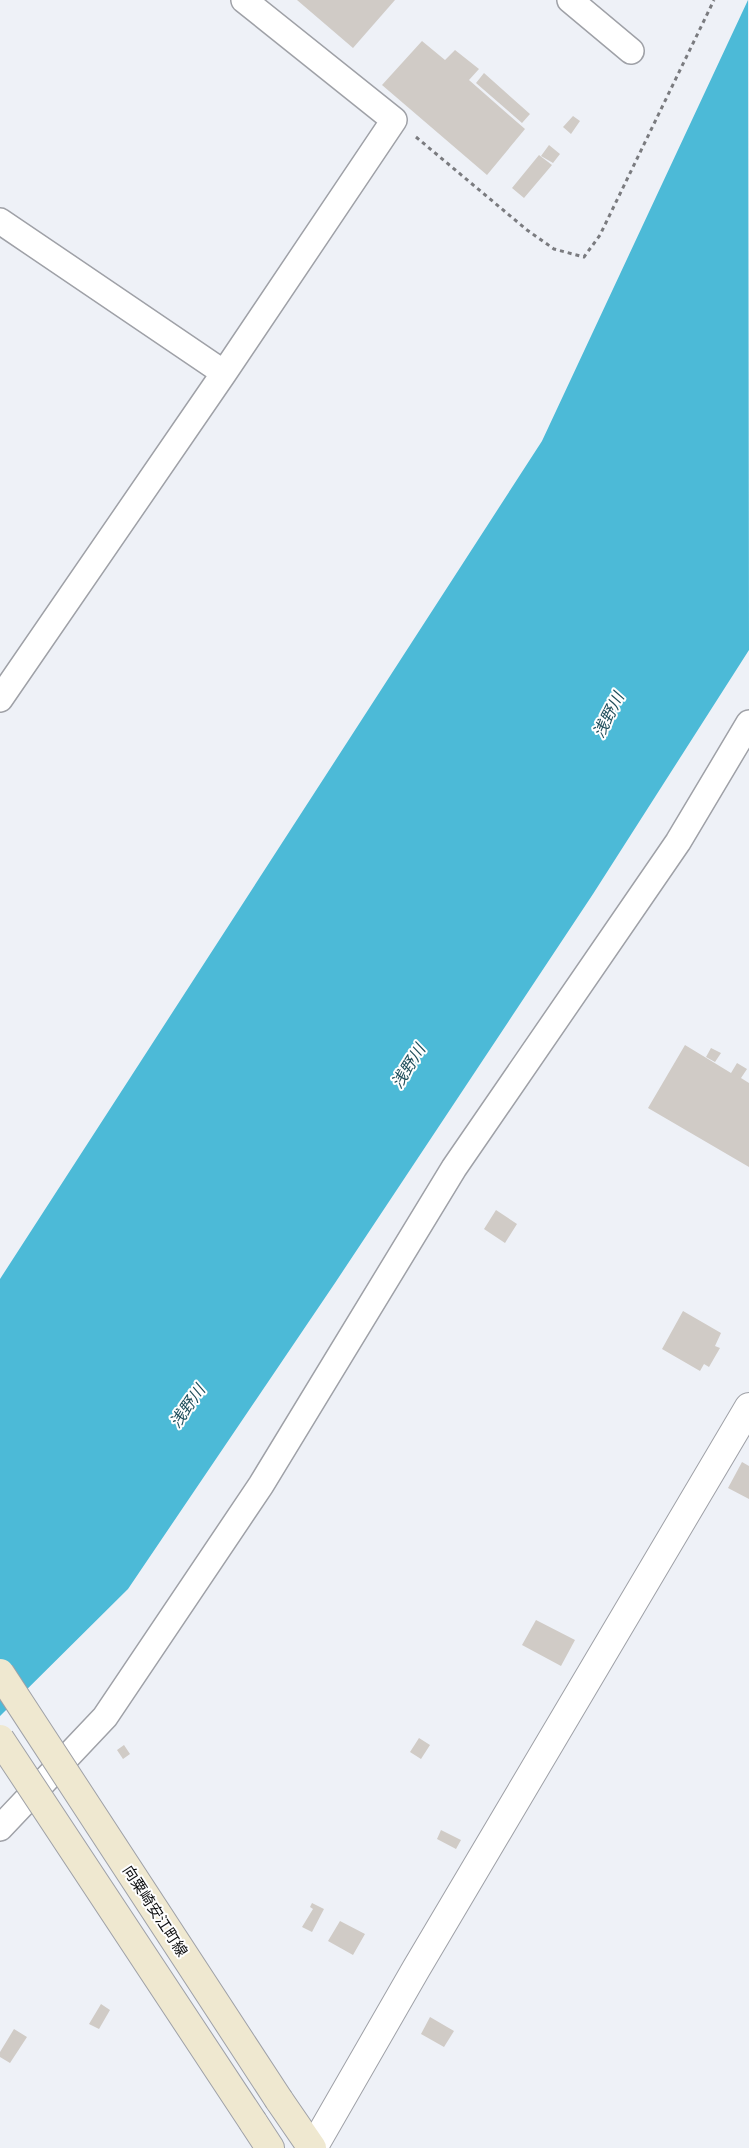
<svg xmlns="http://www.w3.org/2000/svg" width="749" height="2148" font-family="'Noto Serif','Noto Sans JP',serif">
  <rect width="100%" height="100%" fill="#eef1f7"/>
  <path fill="#4cbad7" d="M748,0L749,650L593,894L335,1283L128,1589L0,1716V1279L542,441Z"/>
  <path fill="#d0cbc6" d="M297,0H395L353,48Z
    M422,41L445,60L455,50L479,69L469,80L525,129L487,175L382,85Z
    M484,73L530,114L522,123L476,83Z
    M573,116L580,121L571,134L563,127Z
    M549,145L560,154L553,163L541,156Z
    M539,155L552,165L524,198L512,188Z
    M685,1045L731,1073L737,1063L747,1069L741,1078L749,1083V1167L648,1108Z
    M711,1048L721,1053L715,1062L706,1057Z
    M496,1210L517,1224L505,1243L484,1229Z
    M683,1311L721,1333L715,1346L720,1348L709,1367L704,1364L700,1371L662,1349Z
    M742,1462L749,1466V1499L728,1488Z
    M536,1620L575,1640L561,1666L522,1645Z
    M419,1738L430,1745L421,1759L410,1752Z
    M124,1745L130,1754L123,1759L117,1750Z
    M441,1830L461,1840L456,1849L437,1839Z
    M312,1903L324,1909L312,1932L302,1927L313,1909L310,1907Z
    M340,1921L365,1934L353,1955L328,1941Z
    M101,2004L110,2010L99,2029L89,2024Z
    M430,2017L454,2031L444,2047L421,2034Z
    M14,2029L27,2037L10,2063L0,2057V2052Z"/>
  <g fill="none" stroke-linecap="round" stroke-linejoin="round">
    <defs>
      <path id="minor" d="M570,0L631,51
        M0,221L224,373
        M0,699L224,373L394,120L244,0
        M0,1828L105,1717L261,1485L454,1168L678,842L749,723"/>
      <path id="tertiary" d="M313,2148L416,1969L749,1407"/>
      <path id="secondary" d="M279,2100L312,2148
        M253,2122L270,2148"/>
    </defs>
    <use href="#minor" stroke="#9fa1a7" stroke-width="28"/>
    <use href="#tertiary" stroke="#9fa1a7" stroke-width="30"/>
    <use href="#secondary" stroke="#9fa1a7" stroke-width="30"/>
    <path stroke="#7a7b7f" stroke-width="3" stroke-dasharray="4 4" stroke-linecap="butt" d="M416,137L527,230L554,249L584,257L600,235L714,0"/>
    <use href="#minor" stroke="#fff" stroke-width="25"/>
    <use href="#tertiary" stroke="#fff" stroke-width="28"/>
    <use href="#secondary" stroke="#efe8d0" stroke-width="28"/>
    <defs>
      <path id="secondary-bridge" d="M0,1673L279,2100
        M0,1739L253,2122"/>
    </defs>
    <use href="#secondary-bridge" stroke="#9fa1a7" stroke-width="30" stroke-linecap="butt"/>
    <use href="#secondary-bridge" stroke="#efe8d0" stroke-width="28"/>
  </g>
  <g text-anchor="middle" stroke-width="4" stroke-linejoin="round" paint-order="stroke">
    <g font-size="15" fill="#0d0e10" stroke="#fefefe">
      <text transform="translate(155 1911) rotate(57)" y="5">向粟崎安江町線</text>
    </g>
    <g font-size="16" font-style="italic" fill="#1f4e5b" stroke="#fefefe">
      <text transform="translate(608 715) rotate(-63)" y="6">浅野川</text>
      <text transform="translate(408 1066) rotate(-58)" y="6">浅野川</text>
      <text transform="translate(187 1406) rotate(-55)" y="6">浅野川</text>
    </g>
  </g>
</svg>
